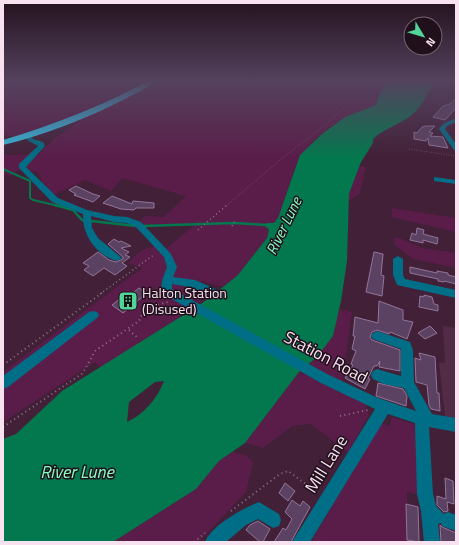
<svg xmlns="http://www.w3.org/2000/svg" width="459" height="545" font-family="'Titillium Web',sans-serif">
  <rect width="100%" height="100%" fill="#422038"/>
  <path fill="#522b46" d="M443,326L456,328V419L445,416L439,362L445,363Z"/>
  <path fill="#5a1d49" d="M3,81H148L74,116L13,137L3,135Z
    M159,81H365L363,84H367L369,81H390L381,90L376,105L345,117L331,126L312,142L296,165L278,218L274,223H267L265,226L269,230L267,238L237,276L223,287L202,281L198,292L201,304L192,300L175,324L104,370L95,362L3,422V372L142,268L128,263C142,249 147,244 167,248L196,224L145,225L140,222L145,216L164,217L186,196L122,178L111,191L85,180L53,195L42,182L39,173L31,171L26,166L55,138L84,118Z
    M38,152L19,170L10,176L3,173V155H23Z
    M360,166L366,167L360,193L349,201V194Z
    M392,208L456,218V232L392,217Z
    M394,238H399L422,248L456,253V268L413,259L395,245Z
    M338,309L352,312L342,383L310,364L333,336Z
    M299,372L323,382L366,405L369,415L348,452L311,424L292,426L263,448L245,443Z
    M392,417L417,425L420,495L407,492L408,542H311L381,423L390,426Z
    M233,452L245,455L253,462L246,492L199,542H113L196,489L219,461Z"/>
  <path fill="#03774d" fill-rule="evenodd" d="M390,81H437C428,91 423,105 413,114C400,125 384,128 373,139V143L361,162L349,194L347,261L341,301L333,336L317,357L299,372L245,443L219,461L196,489L113,542H3V439L16,434L62,391L201,304L237,276L267,238L269,230L265,226L267,223H274L278,218L300,155L322,134L345,117L376,105L381,90ZM164,381C157,399 144,414 127,422L129,402L155,382Z"/>
  <g fill="none" stroke-linecap="round" stroke-linejoin="round">
    <path stroke="#03774d" stroke-width="2" d="M3,169L30,181V198L33,200L59,206"/>
    <path stroke="#03774d" stroke-width="2.5" d="M55,205L73,210L82,220L136,226
      M143,226L233,223L268,225"/>
  </g>
  <path fill="#5c4262" stroke="#927599" d="M456,98V108L445,120L433,117L443,106L450,104Z
    M426,126H435L429,132L433,133L430,136L443,137L448,148L429,145L428,138L426,141L414,139V132L417,133L422,127Z
    M76,186L93,194L100,196L93,202L74,195L76,194L69,190Z
    M112,196L132,204L133,201L154,203V208H136L134,210L121,209L103,203Z
    M417,228L424,230L423,234L438,238L437,244L423,240V243L410,240L412,233L416,235Z
    M114,239L119,242L121,241L131,246L121,248L129,252L125,255L130,257L122,263L127,266L115,275L104,268L93,276L84,270L89,266L83,263L98,252L109,260L116,262L123,259V257L108,244Z
    M374,252L383,254L381,275L384,276L382,296L366,292Z
    M410,267L437,273V271L448,273V275L456,277V284L444,281V282L438,281V279L410,273Z
    M139,288L147,293L123,313L112,305L129,292L132,294Z
    M424,295L432,297L434,304L438,305V311L419,307L420,296L424,297Z
    M379,301L403,310V320L413,322L407,339L390,332L389,334L377,330L372,332L370,337L372,340L400,350V371L379,367L380,361L377,366H374L368,378L370,379L365,389L345,378L353,365L351,364L356,351L352,349L355,336H353L355,317L378,323Z
    M430,326L437,333L425,339L418,333Z
    M419,353L435,357L437,393H439L440,411L431,409L429,405L427,385L416,382L415,358L421,360Z
    M378,383L403,389L407,396L406,406L376,396Z
    M445,478L453,481L454,504L447,502L448,511L444,512L437,505V496L446,499Z
    M285,483L295,491L288,501L279,493Z
    M292,500L300,506L303,501L310,507L291,542H274L283,528L286,530L292,519L285,512Z
    M406,504L418,507L419,542L407,540Z
    M258,521L270,529L263,542H260L246,530L250,525Z
    M440,525L442,527L456,533V542H441Z"/>
  <g fill="none" stroke-linecap="round" stroke-linejoin="round">
    <path stroke="#8f7285" stroke-width="1" stroke-dasharray="0.5 2" stroke-linecap="butt" d="M270,81L272,85L277,86
      M409,149L456,156
      M226,206L280,160L330,121L365,87L367,81"/>
    <path stroke="#8f7285" stroke-width="1.5" stroke-dasharray="1 3" stroke-linecap="butt" d="M232,226L236,220
      M198,230L227,205
      M100,294L155,254"/>
    <path stroke="#8f7285" stroke-width="2" stroke-dasharray="1 3.5" stroke-linecap="butt" d="M129,330L138,338
      M3,365L102,293
      M340,416L368,410
      M3,427L83,373L95,351L139,321L145,308L168,302
      M231,511L280,474L288,471L318,493
      M194,542L205,533"/>
    <path fill="#006e86" fill-rule="evenodd" d="M456,118V122L447,126L445,129L456,144V151L454,150L439,129L443,124Z
      M25,135H29L33,139L43,142L45,146L26,167L58,198L87,210L114,216L127,217L141,222L171,254L177,267L173,277L195,280L222,292L223,295L222,298L218,299L189,287L172,284V289L329,375L378,398L416,411L404,388L384,384L373,379L371,375L373,371L377,369L401,376V349L373,339L371,336L373,333L377,331L410,342L413,350L414,382L432,414L456,418V432L429,427L433,494L436,506L444,514L448,512L456,515V531L442,526L441,523L438,524L440,542H424L421,511L417,494L415,423L388,414L310,542H292L375,409L321,383L163,294C159,285 164,275 167,267L164,257L135,226L126,223L114,222L91,216L92,228L98,238L122,258L117,261C97,256 82,235 83,214L52,202L19,168V164L38,146L29,141L24,136Z
      M434,177L456,180V184L434,181Z
      M398,256L403,259V275L405,279L456,290V298L397,285L393,275V259Z
      M93,311L97,312L99,315L97,318L8,387L3,389V376L89,312Z
      M259,502L279,514L281,520L279,526L273,528L258,519L246,525L226,542H205C212,525 242,509 259,502Z"/>
    <path fill="#36bbde" fill-rule="evenodd" d="M148,81H156C148,88 136,93 127,98C88,118 45,135 3,145V140C53,125 102,106 148,81Z"/>
  </g>
  <linearGradient id="sky" x2="0" y2="1"><stop stop-color="#24121f"/><stop offset="0.51" stop-color="#54425e"/><stop offset="1" stop-color="#54425e" stop-opacity="0"/></linearGradient>
  <rect width="459" height="158" fill="url(#sky)"/>
  <defs>
    <symbol id="building-square" viewBox="-11 -11 22 22"><rect x="-9" y="-9" width="18" height="18" rx="4" fill="#52d397" stroke="#20101b"/><path d="M-4-6H4V6H1V3H-1V6H-4ZM-2.5-4.3h1.7v1.8h-1.7ZM.8-4.3h1.7v1.8H.8ZM-2.5-1h1.7V.8h-1.7ZM.8-1h1.7V.8H.8Z" fill="#111"/></symbol>
  </defs>
  <g fill-rule="evenodd">
    <use href="#building-square" x="117" y="290" width="22" height="22"/>
  </g>
  <g text-anchor="middle" stroke-width="3" stroke-linejoin="round" paint-order="stroke">
    <g font-size="14" fill="#f9e2f0" stroke="#20101b" text-anchor="start">
      <text x="142" y="298">Halton Station<tspan x="142" dy="16">(Disused)</tspan></text>
    </g>
    <g font-size="15" font-style="italic" fill="#86fcc0" stroke="#20101b">
      <text transform="translate(284 226) rotate(-64)" y="5">River Lune</text>
    </g>
    <g font-size="17" fill="#f9e2f0" stroke="#20101b">
      <text transform="translate(326 357) rotate(28)" y="6">Station Road</text>
      <text transform="translate(326 464) rotate(-58)" y="6">Mill Lane</text>
    </g>
    <g font-size="18" font-style="italic" fill="#86fcc0" stroke="#20101b">
      <text x="77" y="478">River Lune</text>
    </g>
  </g>
  <rect width="459" height="545" fill="none" stroke="#f9e2f0" stroke-width="8"/>
  <g transform="translate(423 36) rotate(128)"><circle r="19" fill="#20101b" stroke="#776470"/>
  <path d="M0-3L7 15L0 10L-7 15Z" fill="#52d397"/>
  <text y="-6" font-size="11" font-weight="bold" text-anchor="middle" fill="#f9e2f0">N</text>
  </g>
</svg>
